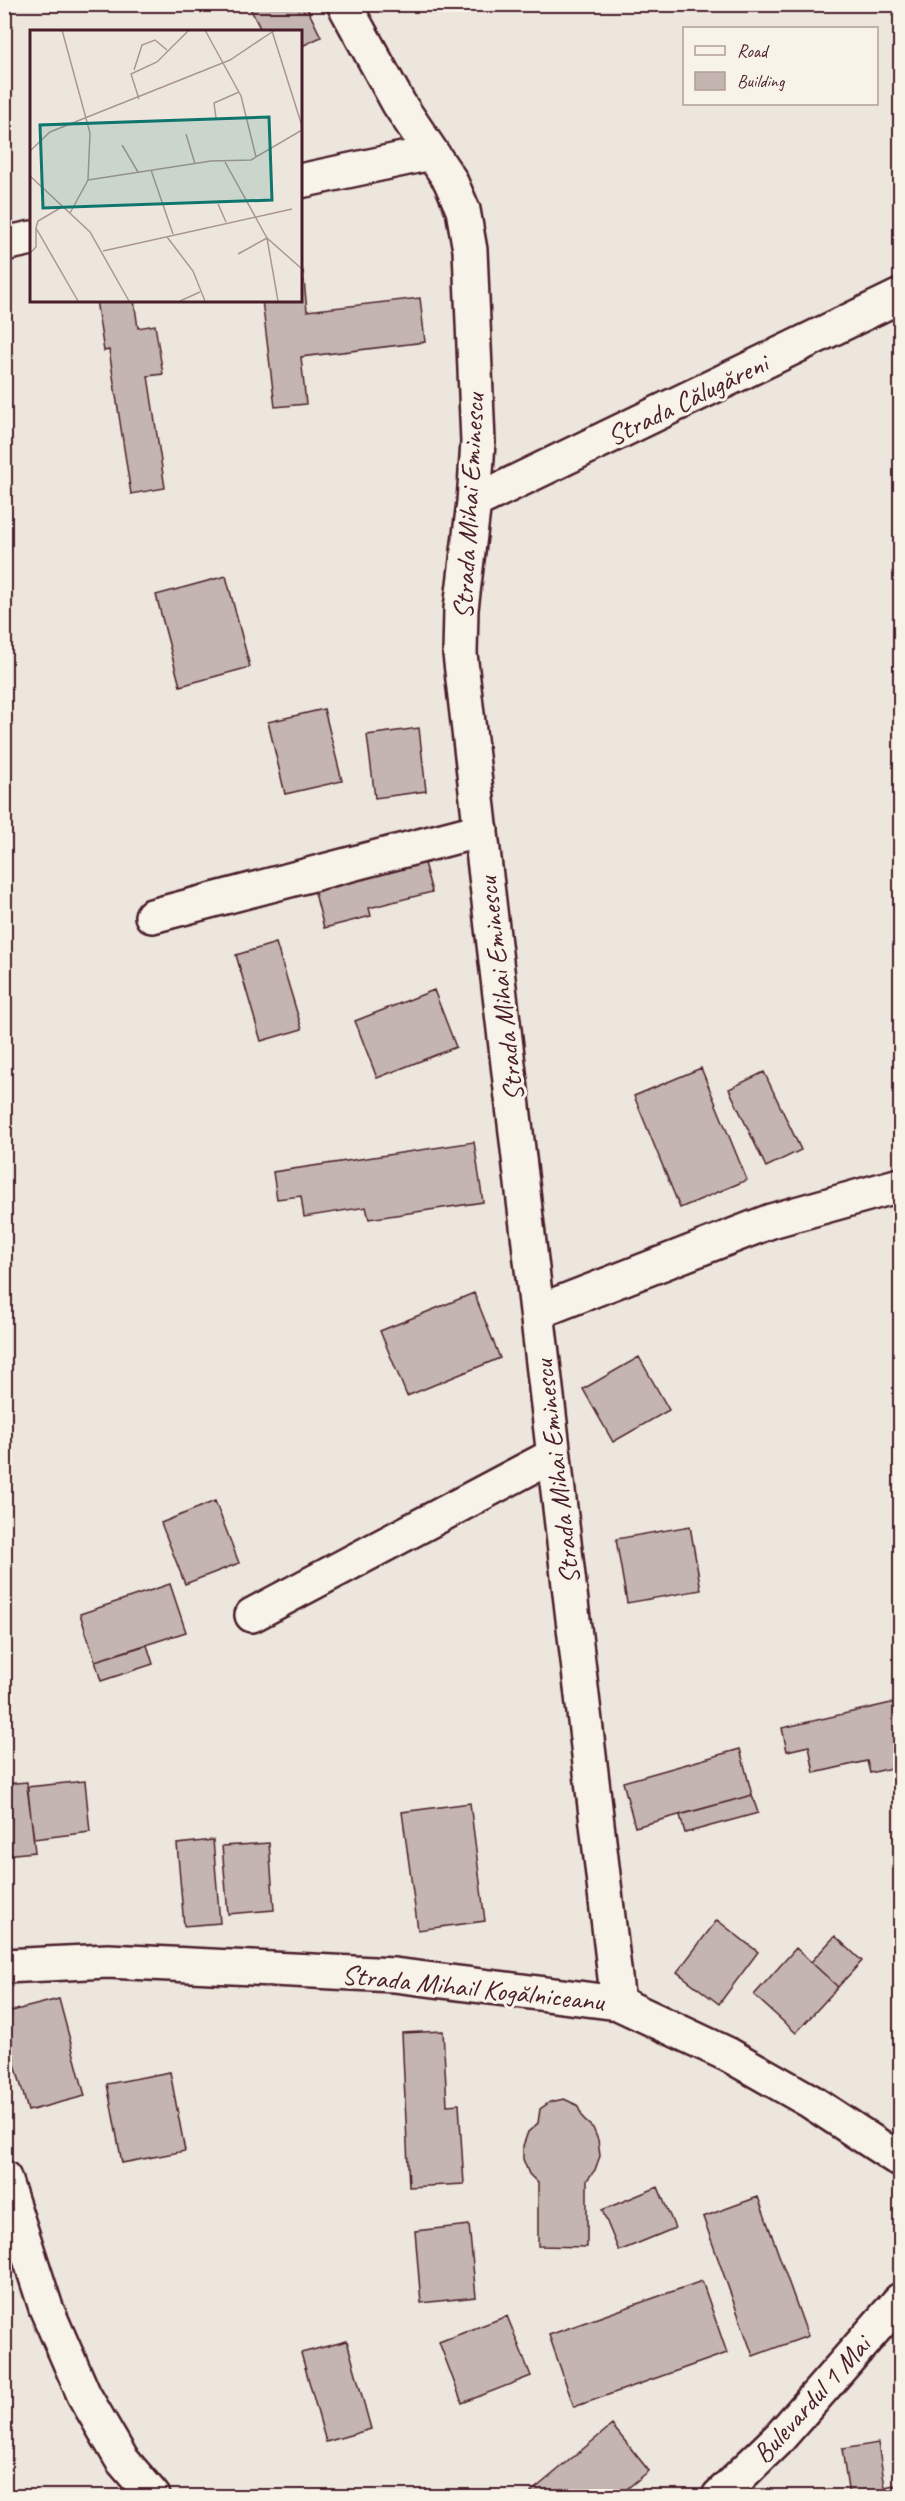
<svg xmlns="http://www.w3.org/2000/svg" width="905" height="2501" font-family="Caveat,sans-serif">
  <rect width="100%" height="100%" fill="#ece6dd"/>
  <filter id="ink" filterUnits="userSpaceOnUse"><feTurbulence type="fractalNoise" baseFrequency=".0167" numOctaves="2"/><feDisplacementMap in="SourceGraphic" scale="12" xChannelSelector="R" yChannelSelector="G"/><feConvolveMatrix kernelMatrix="1 2 1 2 8 2 1 2 1" color-interpolation-filters="sRGB"/></filter>
  <g filter="url(#ink)">
    <path fill="#c4b5b0" stroke="#4a1f2b" stroke-width="1.5" d="M248,4H305L321,37L300,47V32H262Z
      M300,271H303L307,311L420,298L425,342L301,357L306,404L275,407L262,300H300Z
      M96,300H134L138,328L155,325L163,374L148,376L165,488L131,494L109,350L104,351Z
      M226,576L250,667L180,686L156,595Z
      M324,709L342,781L285,794L268,722Z
      M419,728L426,791L375,798L367,735Z
      M421,852L432,892L369,908L371,916L324,928L312,881Z
      M276,943L302,1029L261,1041L236,955Z
      M434,990L456,1047L377,1078L355,1021Z
      M701,1068L747,1180L680,1208L634,1096Z
      M764,1072L801,1150L766,1167L729,1089Z
      M474,1142L483,1202L369,1219L366,1207L304,1217L301,1196L277,1199L273,1172Z
      M474,1293L500,1358L407,1396L380,1331Z
      M639,1357L669,1410L613,1442L583,1389Z
      M215,1501L239,1563L185,1584L161,1523Z
      M690,1526L701,1590L627,1603L616,1539Z
      M170,1584L186,1632L95,1661L80,1614Z
      M147,1645L153,1664L101,1681L95,1661Z
      M900,1701V1766L870,1773L867,1761L814,1773L809,1746L787,1751L782,1728Z
      M740,1749L752,1795L635,1827L623,1782Z
      M85,1781L90,1832L34,1839L27,1787Z
      M27,1782L35,1852L4,1855V1784Z
      M752,1795L758,1813L685,1833L680,1815Z
      M470,1803L485,1921L418,1930L402,1812Z
      M213,1840L220,1923L184,1926L177,1844Z
      M269,1843L274,1910L228,1914L222,1846Z
      M717,1920L758,1952L719,2004L677,1972Z
      M835,1936L862,1961L838,1987L811,1962Z
      M796,1948L838,1987L796,2033L754,1995Z
      M59,1999L85,2096L28,2111L4,2024V2013Z
      M443,2031L447,2105L459,2104L464,2184L409,2187L402,2033Z
      M170,2072L185,2151L122,2163L107,2084Z
      M564,2099L577,2105L584,2120L593,2128L598,2140L600,2156L595,2170L587,2180V2247L538,2246V2183L529,2174L523,2159V2146L528,2132L538,2123L540,2109L550,2102Z
      M658,2187L675,2228L619,2251L602,2210Z
      M758,2197L808,2336L753,2356L703,2217Z
      M469,2225L476,2297L421,2303L415,2231Z
      M702,2281L727,2353L574,2407L549,2335Z
      M507,2316L531,2376L462,2403L439,2342Z
      M347,2341L371,2429L326,2442L301,2353Z
      M612,2425L649,2471L618,2496H535L531,2492Z
      M878,2443L885,2487L894,2485L896,2496H849L842,2449Z"/>
    <g fill="none" stroke-linecap="round" stroke-linejoin="round">
      <defs>
        <path id="street" d="M344,4L399,104L450,180L463,210L470,250L478,442L474,502L461,609L460,654L618,2003
          M300,181L431,153
          M4,244L32,238
          M474,502L900,296
          M152,916L481,830
          M537,1312L771,1221L900,1185
          M252,1615L554,1455
          M4,1966L108,1961L394,1975L618,2003L729,2055L810,2101L900,2160
          M4,2178L46,2308L84,2395L122,2460L153,2496"/>
        <path id="secondary" d="M719,2496L780,2437L900,2300"/>
      </defs>
      <use href="#street" stroke="#4a1f2b" stroke-width="38"/>
      <use href="#secondary" stroke="#4a1f2b" stroke-width="38"/>
      <use href="#street" stroke="#f7f3e8" stroke-width="33"/>
      <use href="#secondary" stroke="#f7f3e8" stroke-width="33"/>
    </g>
  </g>
  <g text-anchor="middle" stroke-width="6" stroke-linejoin="round" paint-order="stroke">
    <g font-size="28" fill="#4a1f2b" stroke="#f7f3e8">
      <text transform="translate(687 399) rotate(-26)" y="10">Strada Călugăreni</text>
      <text transform="translate(468 506) rotate(-87)" y="10">Strada Mihai Eminescu</text>
      <text transform="translate(500 989) rotate(-97)" y="10">Strada Mihai Eminescu</text>
      <text transform="translate(556 1472) rotate(-97)" y="10">Strada Mihai Eminescu</text>
      <text transform="translate(473 1987) rotate(6)" y="10">Strada Mihail Kogălniceanu</text>
      <text transform="translate(811 2399) rotate(-48)" y="10">Bulevardul 1 Mai</text>
    </g>
  </g>
  <g transform="translate(30 30)">
    <rect width="272" height="272" fill="#ece6dd"/>
    <path fill="none" stroke="#ab9696" stroke-width="1.5" d="M32,0L60,103L58,150L40,183M175,0L211,66L226,127M242,1L272,96M104,40L112,15L125,10L137,20M109,69L101,44L127,32L159,0M186,88L184,73L209,62M156,104L165,134M92,115L108,142M0,121L20,102L200,30L245,0M195,132L237,208L272,239M121,140L143,204M0,146L60,202L99,271M58,150L181,131L221,130L272,100M188,174L196,192M32,177L8,191L6,198L48,271M137,207L163,241L175,271M73,221L262,179M0,223L6,217V198M208,224L237,208L248,271M150,271L170,262"/>
    <path fill="#0f766e" fill-opacity="0.15" stroke="#0f766e" stroke-width="3" d="M239,87L242,170L13,178L10,95Z"/>
    <rect width="272" height="272" fill="none" stroke="#4a1f2b" stroke-width="3"/>
  </g>
  <rect width="905" height="2501" fill="none" stroke="#f7f3e8" stroke-width="24"/>
  <rect x="12" y="12" width="881" height="2477" fill="none" stroke="#4a1f2b" stroke-width="2" filter="url(#ink)"/>
  <rect x="683" y="27" width="195" height="78" fill="#f7f3e8" stroke="#b29e9c" stroke-width="1.5"/>
  <rect x="695" y="46" width="30" height="9" fill="#f7f3e8" stroke="#b29e9c" stroke-width="1.5"/>
  <text x="737" y="57" font-size="18" fill="#4a1f2b">Road</text>
  <rect x="695" y="72" width="30" height="18" fill="#c4b5b0" stroke="#b29e9c" stroke-width="1.5"/>
  <text x="737" y="87" font-size="18" fill="#4a1f2b">Building</text>
</svg>
